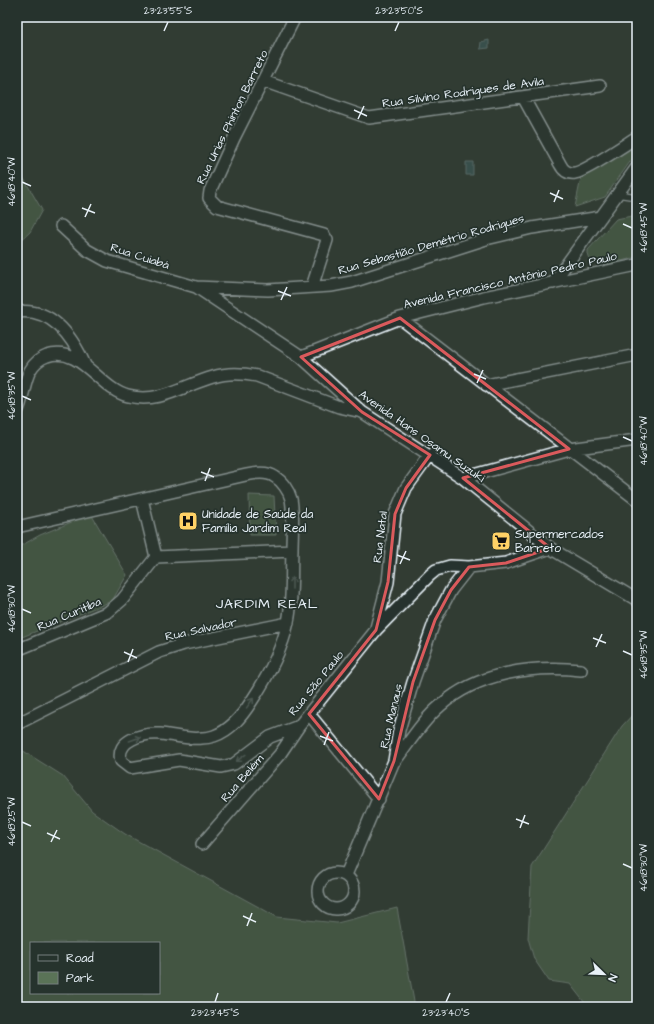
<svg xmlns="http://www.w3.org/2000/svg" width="654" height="1024" font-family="'Architects Daughter',sans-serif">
  <rect width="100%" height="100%" fill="#323c33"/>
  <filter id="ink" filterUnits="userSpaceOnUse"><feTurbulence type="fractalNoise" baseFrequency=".025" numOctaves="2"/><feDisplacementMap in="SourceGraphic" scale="8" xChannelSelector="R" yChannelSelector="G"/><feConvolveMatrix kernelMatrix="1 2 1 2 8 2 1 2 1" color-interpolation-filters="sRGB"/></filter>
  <g filter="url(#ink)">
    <path fill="#5a7357" stroke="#a1b2a8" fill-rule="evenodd" d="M637,141V152L605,197L575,207L581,178Z
      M17,167L42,210L30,232L17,244Z
      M637,215V257C623,260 586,274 588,250L616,219Z
      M249,495L274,496L276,535H250Z
      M91,514L127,575L112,601L17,639V548L40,535Z
      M637,710V1007H588L570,984L549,981L534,959L528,938L532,867L622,726Z
      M17,747L63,776L92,811L125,834L277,917L337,923L397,908L415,1007H17ZM31,943H159V993H31Z"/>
    <path fill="#436668" stroke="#859ea2" d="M489,40V48L480,49L481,42Z
      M466,162H473V175H466Z"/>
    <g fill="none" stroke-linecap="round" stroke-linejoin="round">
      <defs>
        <path id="service" d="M617,194L637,197"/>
        <path id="minor" d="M295,17L234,138L210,191L209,198L217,206L324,235L327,240L312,287
          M263,81L369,118L600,86
          M523,97L560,164C563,170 567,174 575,173C588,170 624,145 637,137
          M61,226L87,250L107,261L196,287L268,290L331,286L352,282L486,239L532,228L601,217
          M553,283L637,167
          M196,287L301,357L362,412L463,478L550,548L637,600
          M17,312C52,307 73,338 85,365
          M400,318L637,500
          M301,357L400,318L484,297L637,265
          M486,385L637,355
          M17,412C27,392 22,365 47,356C81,345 99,389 128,396C160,404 184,385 213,377C228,372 242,373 257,376L339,407L362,412
          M463,478L569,449L637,440
          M142,499L156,557
          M17,527L246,475C255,473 267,471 275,477C282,481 289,491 291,499C294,515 292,533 292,550C291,574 293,599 288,622C282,650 267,678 251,702C242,716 231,730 214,736C211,737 206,738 202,738C189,740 174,735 160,734C143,733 115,740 121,761L130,768L179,760L221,767L234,764L270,737L299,726
          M376,628L388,582L395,514L406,488L430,455
          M17,650L108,612L122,600L156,557L292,551
          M309,714L379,799
          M17,724L159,652L184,644L288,623
          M395,761C409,743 422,721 440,706C478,672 533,665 581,670
          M202,844L280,754L299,726L376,630L430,575L436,570L450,566L469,567L506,563L550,548
          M318 891a18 18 0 1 1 36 0a18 18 0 1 1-36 0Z
          M346,875L394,761L399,730L413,682L435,620L451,590L469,567"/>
      </defs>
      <use href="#service" stroke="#e8f1f8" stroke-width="8"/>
      <use href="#minor" stroke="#e8f1f8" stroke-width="14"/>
      <use href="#service" stroke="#26332d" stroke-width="5.5"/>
      <use href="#minor" stroke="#26332d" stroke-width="11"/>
    </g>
    <defs><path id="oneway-shaft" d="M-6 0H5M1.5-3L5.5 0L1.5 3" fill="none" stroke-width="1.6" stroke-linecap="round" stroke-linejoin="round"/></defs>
    <g stroke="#6a7674">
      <use href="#oneway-shaft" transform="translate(292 583) rotate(-90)"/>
      <use href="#oneway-shaft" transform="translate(250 703) rotate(-55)"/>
      <use href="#oneway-shaft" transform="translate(135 739) rotate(-19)"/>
      <use href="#oneway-shaft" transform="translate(241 758) rotate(144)"/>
    </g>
  </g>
  <path d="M0 0H654V1024H0ZM400,318L569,449L463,478L550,548L506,563L469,567L451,590L435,620L413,682L394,761L379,799L309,714L376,630L388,582L395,514L406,488L430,455L362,412L301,357Z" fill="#323c33" fill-opacity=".55" fill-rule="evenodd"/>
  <path fill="none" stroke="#da5a5c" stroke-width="3" stroke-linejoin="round" d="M400,318L569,449L463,478L550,548L506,563L469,567L451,590L435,620L413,682L394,761L379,799L309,714L376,630L388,582L395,514L406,488L430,455L362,412L301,357Z"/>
  <path fill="none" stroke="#e8f1f8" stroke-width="1.5" d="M164,31L168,22M395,31L399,22M354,110L367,116M358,119L364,106M22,182L31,186M550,193L563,199M554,202L559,190M82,208L95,213M85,217L91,204M623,224L632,228M278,291L291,296M281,300L287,287M474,374L486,379M477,383L483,370M22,396L31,400M623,437L632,441M201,472L214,477M205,481L210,468M397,555L410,560M400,564L406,551M22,609L31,613M593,638L606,643M596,647L602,634M623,651L632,655M124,652L137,658M128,662L133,649M320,736L333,741M324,745L329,732M516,819L529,824M22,822L31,826M520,828L525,815M47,833L60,839M51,842L57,830M623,864L632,868M243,916L256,922M247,926L252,913M215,1002L218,993M446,1002L450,993"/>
  <defs>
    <symbol id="hospital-square" viewBox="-11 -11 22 22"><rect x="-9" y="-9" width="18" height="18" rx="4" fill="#ffd166" stroke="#26332d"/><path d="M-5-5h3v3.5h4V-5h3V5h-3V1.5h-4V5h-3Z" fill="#111"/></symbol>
    <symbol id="supermarket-square" viewBox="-11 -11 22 22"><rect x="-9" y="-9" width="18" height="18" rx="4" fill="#ffd166" stroke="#26332d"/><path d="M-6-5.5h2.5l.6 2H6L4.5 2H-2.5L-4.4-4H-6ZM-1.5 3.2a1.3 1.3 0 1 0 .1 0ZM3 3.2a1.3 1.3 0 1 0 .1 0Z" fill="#111"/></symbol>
  </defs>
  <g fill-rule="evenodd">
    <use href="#hospital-square" x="177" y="510" width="22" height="22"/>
    <use href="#supermarket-square" x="490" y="530" width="22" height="22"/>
  </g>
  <g text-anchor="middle" stroke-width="3.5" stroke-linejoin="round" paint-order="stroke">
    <g font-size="12" fill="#e8f1f8" stroke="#26332d">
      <text transform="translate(463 92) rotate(-8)" y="4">Rua Silvino Rodrigues de Avila</text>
      <text transform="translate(232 117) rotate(-64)" y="4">Rua Urias Phinton Barreto</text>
      <text transform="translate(431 244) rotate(-16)" y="4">Rua Sebastião Demétrio Rodrigues</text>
      <text transform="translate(140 256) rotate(18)" y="4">Rua Cuiabá</text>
      <text transform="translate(510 280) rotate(-13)" y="4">Avenida Francisco Antônio Pedro Paulo</text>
      <text transform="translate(422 436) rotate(35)" y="4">Avenida Hans Osamu Suzuki</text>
      <text transform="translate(380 537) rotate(-83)" y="4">Rua Natal</text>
      <text transform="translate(69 614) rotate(-23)" y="4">Rua Curitiba</text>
      <text transform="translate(201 629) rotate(-12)" y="4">Rua Salvador</text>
      <text transform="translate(316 683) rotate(-51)" y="4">Rua São Paulo</text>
      <text transform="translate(391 716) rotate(-77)" y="4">Rua Manaus</text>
      <text transform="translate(242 778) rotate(-49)" y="4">Rua Belém</text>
    </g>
    <g font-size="12" fill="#e8f1f8" stroke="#26332d" text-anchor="start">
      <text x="202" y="518">Unidade de Saúde da<tspan x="202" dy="14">Família Jardim Real</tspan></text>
      <text x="515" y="538">Supermercados<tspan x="515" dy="14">Barreto</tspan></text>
    </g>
    <g font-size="14" letter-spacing="1" fill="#e8f1f8" stroke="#26332d">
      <text x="267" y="608">JARDIM REAL</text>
    </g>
  </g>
  <rect width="654" height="1024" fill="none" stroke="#26332d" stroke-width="44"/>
  <rect x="30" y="942" width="130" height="52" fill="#26332d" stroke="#747f7e"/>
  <rect x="38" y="955" width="20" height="6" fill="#26332d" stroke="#747f7e"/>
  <text x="66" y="962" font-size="12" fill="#e8f1f8">Road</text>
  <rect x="38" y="972" width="20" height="12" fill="#5a7357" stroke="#747f7e"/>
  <text x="66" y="982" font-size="12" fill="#e8f1f8">Park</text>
  <g transform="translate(604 974) rotate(113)" stroke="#26332d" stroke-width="3" paint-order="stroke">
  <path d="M0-3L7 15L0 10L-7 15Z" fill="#e8f1f8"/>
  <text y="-6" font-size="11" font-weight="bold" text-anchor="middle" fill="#e8f1f8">N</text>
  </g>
  <rect x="22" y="22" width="610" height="980" fill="none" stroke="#e8f1f8" stroke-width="1.5"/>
  <g font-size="10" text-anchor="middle" fill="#e8f1f8">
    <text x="168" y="14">23°23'55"S</text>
    <text x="399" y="14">23°23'50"S</text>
    <text transform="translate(11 182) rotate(-90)" y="4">46°18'40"W</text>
    <text transform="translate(643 228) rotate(-90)" y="4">46°18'45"W</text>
    <text transform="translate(11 396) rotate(-90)" y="4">46°18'35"W</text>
    <text transform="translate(643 441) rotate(-90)" y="4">46°18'40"W</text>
    <text transform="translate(11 609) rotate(-90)" y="4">46°18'30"W</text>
    <text transform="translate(643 655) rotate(-90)" y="4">46°18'35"W</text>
    <text transform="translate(11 822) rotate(-90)" y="4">46°18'25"W</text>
    <text transform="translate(643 868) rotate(-90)" y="4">46°18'30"W</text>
    <text x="215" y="1016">23°23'45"S</text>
    <text x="446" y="1016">23°23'40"S</text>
  </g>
</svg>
